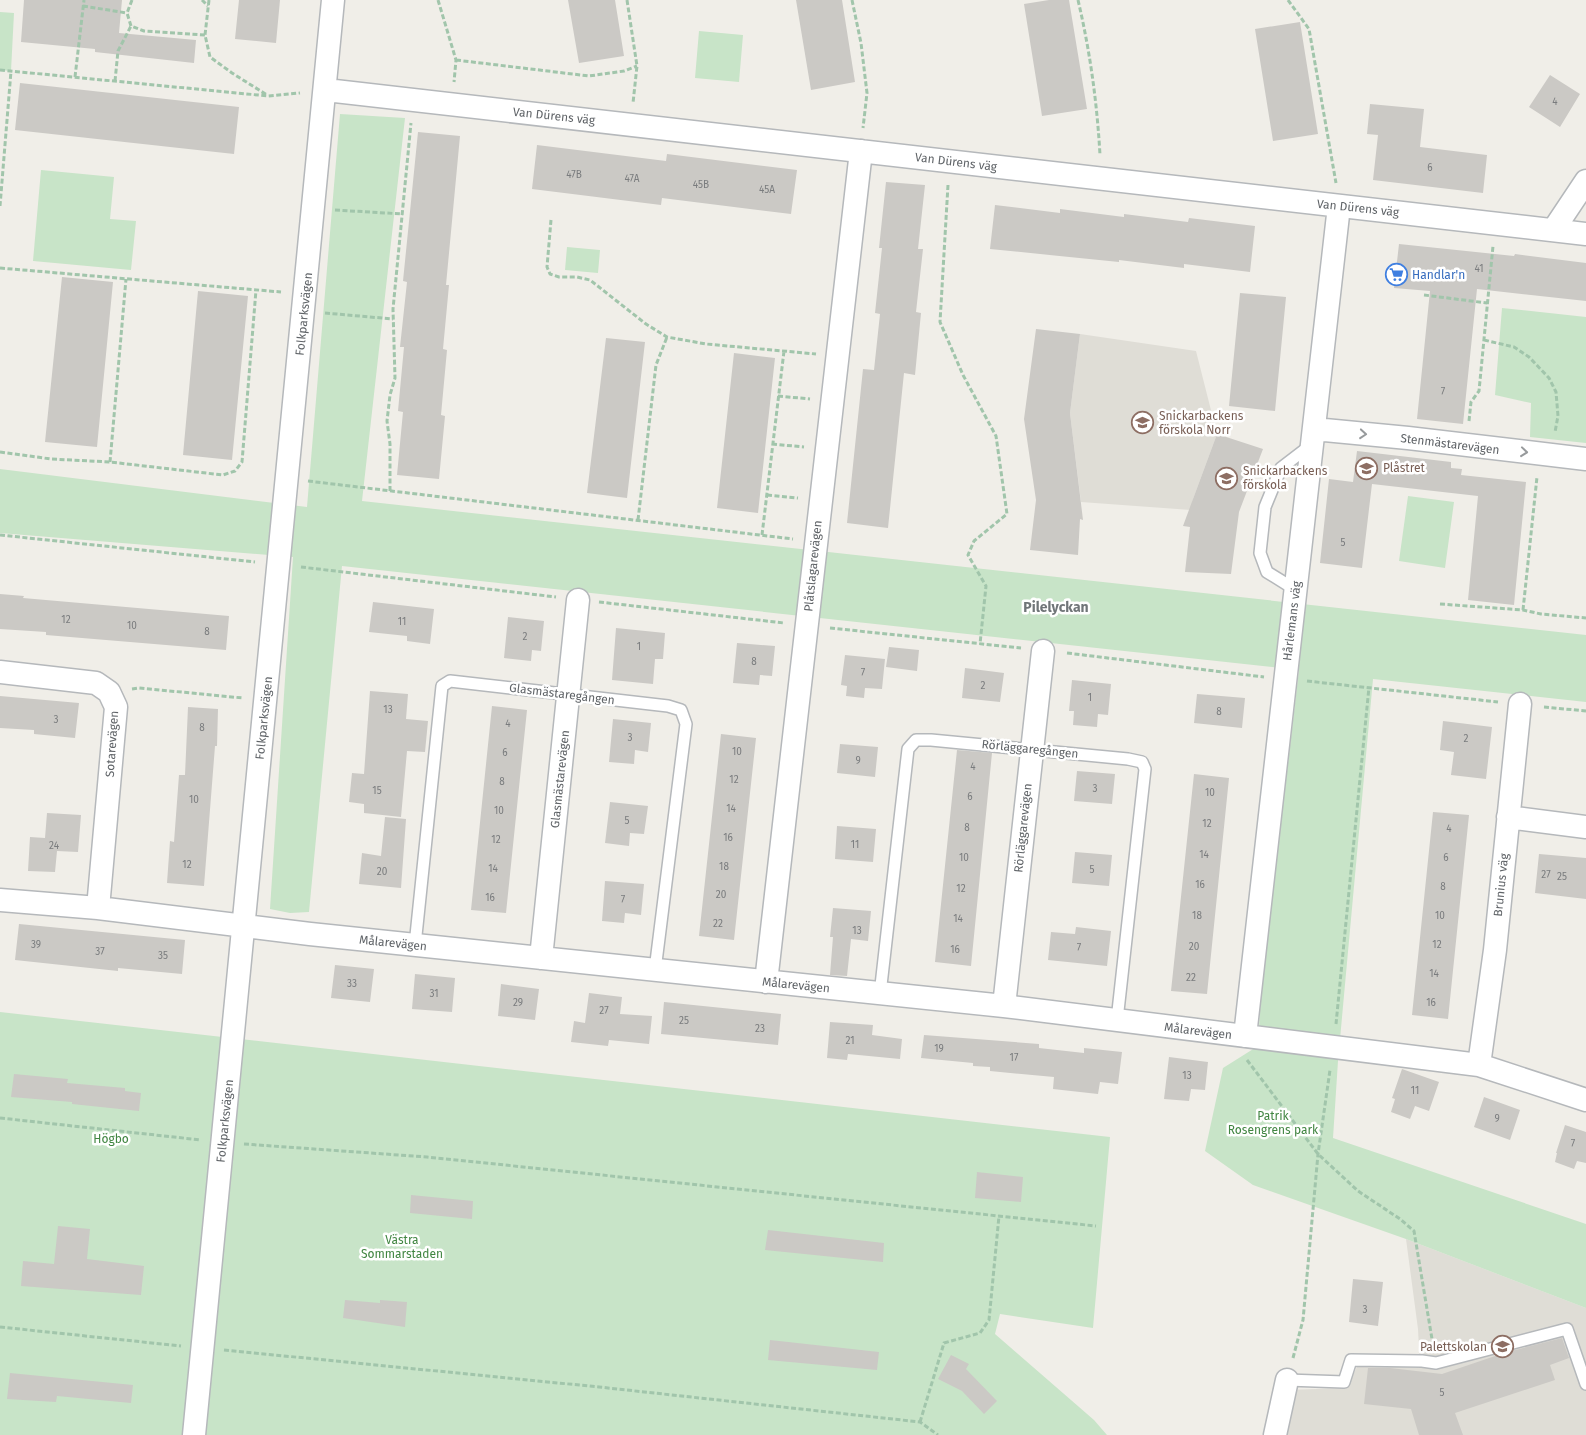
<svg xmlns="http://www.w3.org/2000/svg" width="1586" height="1435" font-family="'Fira Sans',sans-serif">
  <rect width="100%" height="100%" fill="#f0eee8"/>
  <path fill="#dfddd6" d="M1080,334L1196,351L1217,434L1193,499L1191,510L1081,502L1070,413Z
    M1406,1239L1586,1308V1435H1275L1287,1390L1346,1388L1358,1365L1420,1368L1418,1329Z"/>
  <path fill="#c8e4c8" d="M0,12L14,13L11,71L0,70Z
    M699,31L743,35L739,82L695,78Z
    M340,114L405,118L362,501L1586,635V702L1373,679L1338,1061L1333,1138L1586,1224V1308L1406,1239L1253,1185L1205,1151L1223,1068L1258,1046L1261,991L1299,670L342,566L309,912L290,913L270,909L293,557L0,533V469L307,507Z
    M41,170L114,177L110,219L136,221L131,270L33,261Z
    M567,247L600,250L598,273L565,270Z
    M1502,308L1586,317V443L1530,437L1531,403L1495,395Z
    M1408,496L1454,502L1445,568L1399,561Z
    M0,1012L1110,1137L1093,1328L1000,1314L995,1334L1094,1420L1107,1435H0Z"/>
  <path fill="#cbc9c5" d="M24,0H122L119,33L196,40L194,63L95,52V49L21,42Z
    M239,0H280L276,43L235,39Z
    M568,0H615L624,56L579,63Z
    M796,0H842L855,82L811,90Z
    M1049,0H1069L1087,109L1042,116L1024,4Z
    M1300,22L1318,134L1273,141L1255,29Z
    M1550,75L1580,94L1560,127L1529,107Z
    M20,83L239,107L234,154L15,130Z
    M1370,104L1424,109L1420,147L1487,155L1483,193L1373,180L1378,135L1367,134Z
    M418,132L460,136L446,285H449L443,349L447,350L441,415L445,416L439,479L397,475L403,412L398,411L404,347H400L407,282L403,281Z
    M537,145L666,161L667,154L797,170L791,214L662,198L661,205L532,189Z
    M886,182L925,185L918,249H923L916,312L921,313L915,375L904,373L888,528L847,523L863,369L874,370L880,314L875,313L882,248H879Z
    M995,205L1060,213V209L1124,217V214L1188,222L1189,218L1255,226L1250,272L1184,264V268L1119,260V262L990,249Z
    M1399,244L1514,256L1515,254L1586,263V301L1477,289L1463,424L1417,419L1430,291L1394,288Z
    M62,277L113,282L97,447L45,442Z
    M198,291L248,296L232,460L183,455Z
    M1240,293L1286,297L1275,411L1229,406Z
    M1036,329L1080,334L1070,413L1083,520L1080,519L1078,555L1030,550L1036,500L1024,419Z
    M606,338L645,342L627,498L587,493Z
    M734,353L775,358L758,513L717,508Z
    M1217,434L1263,449L1239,512L1231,574L1185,572L1190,527L1183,526Z
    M1357,451L1451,462V468L1462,469L1461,475L1526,482L1514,605L1468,600L1478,496L1372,484L1362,568L1320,563L1329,479L1353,482Z
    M0,594L24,596L23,598L229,616L226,650L46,635V632L0,629Z
    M373,602L434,609L430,644L407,641V636L369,632Z
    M508,617L544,621L541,651L532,650L531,661L504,658Z
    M616,628L665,633L663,659H655L653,684L612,680Z
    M737,643L775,646L772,676L760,675L759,685L733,683Z
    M889,647L919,650L917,671L886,667Z
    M845,655L885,659L882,689L865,688L864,698L846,696L847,686L841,685Z
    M965,668L1004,673L1000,702L962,698Z
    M1072,680L1111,684L1108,715L1098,714L1097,727L1073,725L1074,711H1069Z
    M370,691L408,694L406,719L428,721L425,752L407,751L401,817L364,813V804L349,802L352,773L364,774Z
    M1197,694L1245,698L1242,728L1194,723Z
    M0,696L79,703L75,738L34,734V730L0,728Z
    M492,706L527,710L506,913L471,910Z
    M188,707L218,709L217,746H215L204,886L167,883L170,841L174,842L179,775H185Z
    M613,719L651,723L648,752L635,750L634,764L609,762Z
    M1443,721L1492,727L1486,779L1451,775L1454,752L1440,750Z
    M721,734L756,738L734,940L699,936Z
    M840,744L878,747L875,777L837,773Z
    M957,750L992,753L971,966L935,962Z
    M1077,771L1115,774L1112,804L1074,801Z
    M1194,774L1229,778L1207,994L1171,991Z
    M610,802L648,806L644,834L630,833L629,846L605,843Z
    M1433,812L1469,815L1448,1019L1412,1015Z
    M47,813L81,815L78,852L57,851L55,872L28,871L30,837L45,838Z
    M385,817L406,819L401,888L359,884L362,853L381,856Z
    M837,826L876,829L873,862L835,859Z
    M1075,852L1112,855L1109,886L1072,883Z
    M1539,854L1586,858V899L1535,893Z
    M605,881L644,884L641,915L625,913L624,923L602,921Z
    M833,908L871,911L868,941L851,939L847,976L830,975L833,937H830Z
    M19,924L185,940L182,974L118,968V971L15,960Z
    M1076,927L1111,931L1107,966L1048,960L1051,932L1075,934Z
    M335,965L374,969L370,1002L331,998Z
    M415,974L455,978L452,1012L412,1009Z
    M501,984L539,989L535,1020L498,1016Z
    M589,993L622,997L620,1014L652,1016L649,1044L609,1040L608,1046L571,1042L574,1021L585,1023Z
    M664,1002L781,1014L778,1045L661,1034Z
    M830,1022L873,1025L872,1035L902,1039L900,1059L848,1054L847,1060L827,1058Z
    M924,1035L1039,1044V1048L1084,1053V1048L1122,1052L1118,1084L1100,1082L1098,1094L1053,1089L1054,1077L990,1071V1067L973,1066V1063L921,1058Z
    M1169,1057L1208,1062L1205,1090L1191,1089L1189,1101L1164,1099Z
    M1402,1069L1439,1082L1429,1111L1415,1106L1410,1119L1391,1112L1395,1099L1392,1098Z
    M14,1074L68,1079L67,1083L125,1088V1091L141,1093L139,1111L72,1104V1102L11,1097Z
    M1484,1097L1520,1110L1510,1140L1474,1127Z
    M1565,1125L1586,1132V1163L1577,1161L1574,1169L1555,1162L1557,1153H1556Z
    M977,1172L1023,1177L1021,1202L975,1198Z
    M411,1195L473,1201L472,1219L410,1213Z
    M58,1226L90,1229L87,1259L144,1266L141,1295L21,1286L23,1261L54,1264Z
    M768,1230L884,1243L883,1262L765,1250Z
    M1353,1279L1383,1282L1378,1326L1349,1322Z
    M345,1300L380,1303V1300L407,1302L405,1327L343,1318Z
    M1562,1338L1569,1358L1550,1365L1555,1380L1455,1413L1463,1435H1419L1411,1409L1364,1404L1368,1368H1390L1442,1374L1504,1353Z
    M770,1340L879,1352L877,1370L768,1360Z
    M951,1355L969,1364L966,1369L997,1401L984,1414L962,1391L938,1379Z
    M10,1373L133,1385L131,1403L57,1396L56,1402L7,1399Z"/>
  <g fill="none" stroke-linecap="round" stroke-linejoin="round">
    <defs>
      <path id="lane" d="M1296,590L1267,572L1260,553L1265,507L1281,468L1311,445
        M415,945L442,686L450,681L668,706L681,710L686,724L655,970
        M880,994L908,749L916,740H931L1128,759L1142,762L1145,769L1117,1020
        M1287,1380L1344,1382L1351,1360L1422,1361L1436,1363L1567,1329L1586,1384"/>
      <path id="street" d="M326,90L1586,234
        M1554,229L1586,181
        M1314,429L1408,438L1586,459
        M0,672L96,683L109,692L116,707L98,908
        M1508,817L1586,827
        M0,900L98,908L310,934L1004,1006L1479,1065L1586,1100
        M541,958L578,600
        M766,982L861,151
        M1004,1006L1043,651
        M1245,1036L1339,206
        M1479,1065L1495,950L1520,704
        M194,1435L333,0
        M1275,1435L1287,1380"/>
    </defs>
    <use href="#lane" stroke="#b5b8bb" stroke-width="14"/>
    <use href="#street" stroke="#b5b8bb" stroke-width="25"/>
    <path stroke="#a1c5ab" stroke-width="3" stroke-dasharray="5 2.5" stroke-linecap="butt" d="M132,0L127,13L131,26L144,31L205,35
      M202,0L208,6
      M209,0L205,35L210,57L232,73L267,95
      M438,0L456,60L454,82
      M627,0L637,66L633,103
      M852,0L861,43L867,93L863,128
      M1078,0C1090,51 1097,102 1100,155
      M1288,0L1309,29L1336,183
      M83,6L127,13
      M456,60L589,76L624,71L637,66
      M0,70L268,96L300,93
      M75,77L84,0
      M115,81L118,51L131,26
      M948,185L940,322L963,375L996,436L1007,514L974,541L968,555L986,586L980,644
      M0,206L11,71
      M335,210L403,214
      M551,220L547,267L550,274L559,277H577L590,280L646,324L667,337L706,344L816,354
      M0,268L281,292
      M1424,295L1487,303
      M325,313L393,319
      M1484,340L1514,347L1529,357L1549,378L1556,392L1558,416L1555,432
      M778,396L810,399
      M1469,421L1471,402L1479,391L1493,246
      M772,444L804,447
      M0,452L51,459L110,462L223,475L235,471L242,462L256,290
      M110,462L126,279
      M308,481L793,539
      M390,491V444L387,421L390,395L395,378L393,309L411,123
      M767,495L798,498
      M638,520L656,365L667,337
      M0,535L255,562
      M762,535L784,351
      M301,567L556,597
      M599,602L784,623
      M1440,604L1523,610L1541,614L1586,618
      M1523,610L1537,477
      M830,628L1021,648
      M1067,653L1264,677
      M1307,681L1498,702
      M132,689L139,688L243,698
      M1544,707L1586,711
      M1336,1024L1369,687
      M1247,1060L1318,1154L1358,1191L1400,1219L1414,1231L1433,1345
      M0,1118L201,1140
      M244,1144L427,1157L1096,1226
      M0,1327L181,1346
      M224,1350L599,1387L920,1422L938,1435
      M1293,1358L1303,1320L1318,1154L1330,1070
      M920,1422L944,1343L980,1333L989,1320L999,1216"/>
    <use href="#lane" stroke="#fff" stroke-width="11"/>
    <use href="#street" stroke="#fff" stroke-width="22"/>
  </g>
  <defs><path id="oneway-chevron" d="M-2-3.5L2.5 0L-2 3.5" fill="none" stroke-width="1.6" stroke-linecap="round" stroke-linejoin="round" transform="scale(1.25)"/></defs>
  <g stroke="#979a9c">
    <use href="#oneway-chevron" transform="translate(1363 434) rotate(5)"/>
    <use href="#oneway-chevron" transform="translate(1524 452) rotate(6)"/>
  </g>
  <defs>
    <symbol id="supermarket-ring" viewBox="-11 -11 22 22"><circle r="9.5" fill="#fff" stroke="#3f7fe0" stroke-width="1.5"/><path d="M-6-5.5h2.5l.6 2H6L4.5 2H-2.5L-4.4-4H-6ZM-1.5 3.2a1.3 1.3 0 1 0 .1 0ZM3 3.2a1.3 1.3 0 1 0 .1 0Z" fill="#3f7fe0"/></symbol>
    <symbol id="school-ring" viewBox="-11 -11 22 22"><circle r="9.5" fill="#fff" stroke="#8d6e63" stroke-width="1.5"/><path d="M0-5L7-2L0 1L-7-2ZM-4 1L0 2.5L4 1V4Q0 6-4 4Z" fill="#8d6e63"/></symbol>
  </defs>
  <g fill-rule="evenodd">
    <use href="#supermarket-ring" x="1384" y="262" width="25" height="25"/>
    <use href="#school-ring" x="1130" y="410" width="25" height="25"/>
    <use href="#school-ring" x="1354" y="456" width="25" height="25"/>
    <use href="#school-ring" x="1214" y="466" width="25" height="25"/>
    <use href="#school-ring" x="1490" y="1334" width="25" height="25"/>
  </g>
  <g text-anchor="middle" stroke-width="5" stroke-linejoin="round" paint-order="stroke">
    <g font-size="10" fill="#7a7c7e">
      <text x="1555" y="105">4</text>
      <text x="1430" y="171">6</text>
      <text x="574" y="178">47B</text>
      <text x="632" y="182">47A</text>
      <text x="701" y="188">45B</text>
      <text x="767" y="193">45A</text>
      <text x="1479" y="272">41</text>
      <text x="1443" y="395">7</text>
      <text x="1343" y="546">5</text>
      <text x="66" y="623">12</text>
      <text x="402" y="625">11</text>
      <text x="132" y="629">10</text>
      <text x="207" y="635">8</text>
      <text x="525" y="640">2</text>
      <text x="639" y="650">1</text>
      <text x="754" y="665">8</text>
      <text x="863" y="676">7</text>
      <text x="983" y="689">2</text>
      <text x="1090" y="701">1</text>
      <text x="388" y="713">13</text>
      <text x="1219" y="715">8</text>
      <text x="56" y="723">3</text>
      <text x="508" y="727">4</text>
      <text x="202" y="731">8</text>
      <text x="630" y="741">3</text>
      <text x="1466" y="742">2</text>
      <text x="737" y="755">10</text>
      <text x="505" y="756">6</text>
      <text x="858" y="764">9</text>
      <text x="973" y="770">4</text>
      <text x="734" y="783">12</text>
      <text x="502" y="785">8</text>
      <text x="1095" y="792">3</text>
      <text x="377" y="794">15</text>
      <text x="1210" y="796">10</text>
      <text x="970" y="800">6</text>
      <text x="194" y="803">10</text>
      <text x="731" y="812">14</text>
      <text x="499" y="814">10</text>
      <text x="627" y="824">5</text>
      <text x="1207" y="827">12</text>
      <text x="967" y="831">8</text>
      <text x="1449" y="832">4</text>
      <text x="728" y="841">16</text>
      <text x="496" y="843">12</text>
      <text x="855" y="848">11</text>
      <text x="54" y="849">24</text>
      <text x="1204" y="858">14</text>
      <text x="964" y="861">10</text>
      <text x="1446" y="861">6</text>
      <text x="187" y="868">12</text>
      <text x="724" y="870">18</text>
      <text x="493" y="872">14</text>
      <text x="1092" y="873">5</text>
      <text x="382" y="875">20</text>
      <text x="1546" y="878">27</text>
      <text x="1562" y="880">25</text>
      <text x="1200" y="888">16</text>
      <text x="1443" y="890">8</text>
      <text x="961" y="892">12</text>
      <text x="721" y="898">20</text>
      <text x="490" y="901">16</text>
      <text x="623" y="903">7</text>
      <text x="1197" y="919">18</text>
      <text x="1440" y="919">10</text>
      <text x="958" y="922">14</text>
      <text x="718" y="927">22</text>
      <text x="857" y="934">13</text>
      <text x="36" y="948">39</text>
      <text x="1437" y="948">12</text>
      <text x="1194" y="950">20</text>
      <text x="1079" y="951">7</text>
      <text x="955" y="953">16</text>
      <text x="100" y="955">37</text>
      <text x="163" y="959">35</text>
      <text x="1434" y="977">14</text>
      <text x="1191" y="981">22</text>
      <text x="352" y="987">33</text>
      <text x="434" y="997">31</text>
      <text x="518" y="1006">29</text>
      <text x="1431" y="1006">16</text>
      <text x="604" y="1014">27</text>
      <text x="684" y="1024">25</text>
      <text x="760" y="1032">23</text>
      <text x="850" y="1044">21</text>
      <text x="939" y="1052">19</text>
      <text x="1014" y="1061">17</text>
      <text x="1187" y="1079">13</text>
      <text x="1415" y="1094">11</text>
      <text x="1497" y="1122">9</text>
      <text x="1573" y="1147">7</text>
      <text x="1365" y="1313">3</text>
      <text x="1442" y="1396">5</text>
    </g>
    <g font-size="12" fill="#5f6367" stroke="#fff">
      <text transform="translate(554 116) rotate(6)" y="4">Van Dürens väg</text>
      <text transform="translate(956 162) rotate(7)" y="4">Van Dürens väg</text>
      <text transform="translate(1358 208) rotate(6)" y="4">Van Dürens väg</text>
      <text transform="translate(304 314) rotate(-84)" y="4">Folkparksvägen</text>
      <text transform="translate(1450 444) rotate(7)" y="4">Stenmästarevägen</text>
      <text transform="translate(813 566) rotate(-84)" y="4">Plåtslagarevägen</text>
      <text transform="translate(1292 621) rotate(-83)" y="4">Hårlemans väg</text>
      <text transform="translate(562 694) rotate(7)" y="4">Glasmästaregången</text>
      <text transform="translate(264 718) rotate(-84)" y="4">Folkparksvägen</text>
      <text transform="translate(112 744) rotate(-86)" y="4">Sotarevägen</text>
      <text transform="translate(1030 749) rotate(6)" y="4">Rörläggaregången</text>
      <text transform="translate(560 779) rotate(-84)" y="4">Glasmästarevägen</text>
      <text transform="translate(1023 828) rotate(-84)" y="4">Rörläggarevägen</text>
      <text transform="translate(1501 885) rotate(-84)" y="4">Brunius väg</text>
      <text transform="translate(393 943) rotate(6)" y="4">Målarevägen</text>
      <text transform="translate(796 985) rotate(6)" y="4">Målarevägen</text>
      <text transform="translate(1198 1031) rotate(7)" y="4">Målarevägen</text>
      <text transform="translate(225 1121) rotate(-84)" y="4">Folkparksvägen</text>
    </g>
    <g font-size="12" fill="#366cbe" stroke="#fff" text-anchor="start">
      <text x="1412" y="279">Handlar'n</text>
    </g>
    <g font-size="12" fill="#785e54" stroke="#fff" text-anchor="start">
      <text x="1159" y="420">Snickarbackens<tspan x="1159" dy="14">förskola Norr</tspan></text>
      <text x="1383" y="472">Plåstret</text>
      <text x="1243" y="475">Snickarbackens<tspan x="1243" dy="14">förskola</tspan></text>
      <text x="1487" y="1351" text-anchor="end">Palettskolan</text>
    </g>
    <g font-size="12" fill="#408541" stroke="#fff">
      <text x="1273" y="1120">Patrik<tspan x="1273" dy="14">Rosengrens park</tspan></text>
      <text x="111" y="1143">Högbo</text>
      <text x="402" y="1244">Västra<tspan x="402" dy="14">Sommarstaden</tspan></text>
    </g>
    <g font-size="14" font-weight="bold" fill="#707578" stroke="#fff">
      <text x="1056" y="612">Pilelyckan</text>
    </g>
  </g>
</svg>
